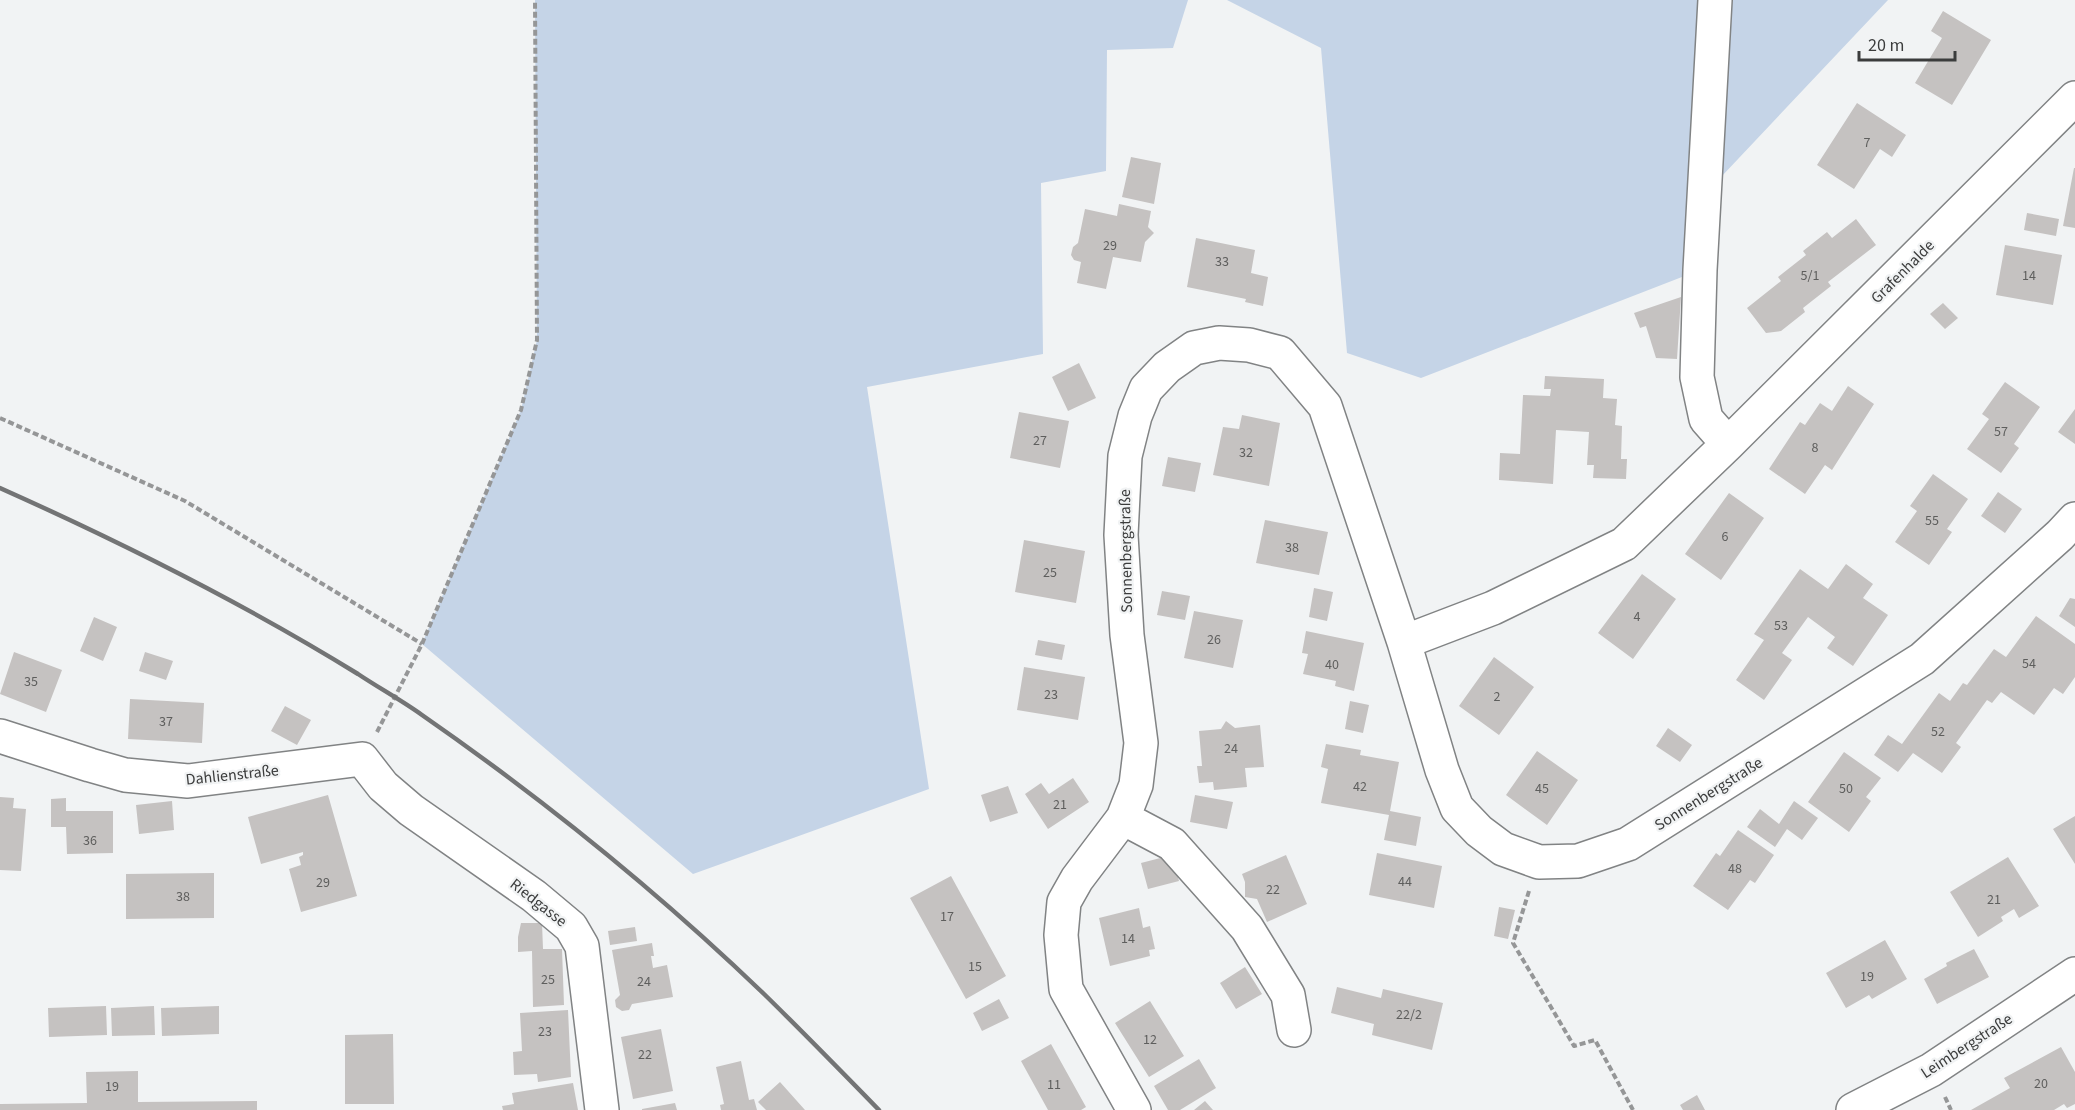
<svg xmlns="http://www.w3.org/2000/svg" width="2075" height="1110" font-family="'Source Sans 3',sans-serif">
  <rect width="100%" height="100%" fill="#f1f3f4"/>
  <path fill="#c5d4e7" d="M535,0H1188L1173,48L1107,50L1106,171L1041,183L1043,354L867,387L929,789L693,874L422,644L521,410L537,340Z
    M1227,0H1888L1705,194L1700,270L1421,378L1347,353L1321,48Z"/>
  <path fill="#c5c2c1" d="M1943,11L1991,40L1952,105L1915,83L1942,38L1931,31Z
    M1857,103L1906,135L1892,157L1880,149L1854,189L1817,165Z
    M1131,157L1161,163L1154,204L1122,197Z
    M2074,168H2075V228L2063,226Z
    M1119,204L1151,211L1148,227L1154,233L1145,242L1141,262L1113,257L1106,289L1077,283L1081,262L1074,260L1071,255L1073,247L1078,243L1085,209L1117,216Z
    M2027,213L2059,219L2056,236L2024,230Z
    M1856,219L1876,245L1828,282L1831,286L1803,308L1805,312L1781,331L1766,333L1747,308L1781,281L1778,277L1806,255L1803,251L1827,232L1832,238Z
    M1196,238L1255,250L1251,273L1268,277L1263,306L1245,302L1246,299L1187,287Z
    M2005,245L2062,255L2053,305L1996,295Z
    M1681,297L1677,359L1656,358L1646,326L1640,328L1634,313Z
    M1943,303L1958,318L1945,329L1930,314Z
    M1079,363L1096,398L1068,411L1052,377Z
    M1545,376L1604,379L1603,398L1617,399L1615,425L1622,426L1621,459H1627L1626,479L1593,478L1594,465H1587L1589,432L1556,430L1553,484L1499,480L1500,453L1520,454L1523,395L1550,396L1551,389H1544Z
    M2005,382L2040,407L2014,444L2019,448L2001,473L1967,449L1989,419L1982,414Z
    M1848,386L1874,404L1832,470L1825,465L1805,494L1769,469L1800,422L1805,425L1820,403L1832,411Z
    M2075,409V444L2058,432Z
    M1019,412L1069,421L1060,468L1010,458Z
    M1242,415L1280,423L1269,486L1213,475L1223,427L1239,429Z
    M1168,457L1201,463L1195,492L1162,486Z
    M1933,474L1968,499L1947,529L1952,532L1929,565L1895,542L1917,511L1910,506Z
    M1998,492L2022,509L2005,533L1981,516Z
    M1729,493L1764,518L1721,580L1685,554Z
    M1265,520L1328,532L1319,575L1256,563Z
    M1024,540L1085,551L1076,603L1015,592Z
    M1846,564L1873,584L1863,598L1888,615L1853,666L1827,648L1835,637L1808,617L1782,653L1792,660L1764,700L1736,680L1764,640L1754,634L1800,569L1828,589Z
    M1642,574L1676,599L1633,659L1598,633Z
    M1314,588L1333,592L1327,621L1309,617Z
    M1162,591L1190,596L1185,620L1157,615Z
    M2070,598L2075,599V627L2059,616Z
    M1194,611L1243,620L1233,668L1184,658Z
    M2036,616L2075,644V677L2063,694L2054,688L2034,715L2001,692L1992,703L1987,700L1956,743L1961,747L1942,773L1913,753L1898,772L1874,755L1888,735L1902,744L1939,693L1950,701L1963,683L1967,685L1994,649L2006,657Z
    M94,617L117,627L103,661L80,651Z
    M1306,631L1364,643L1354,691L1335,686L1336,681L1303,674L1308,654L1302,653Z
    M1038,640L1065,645L1062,660L1035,655Z
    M14,652L62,670L46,712L0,694Z
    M145,652L173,661L166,680L139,671Z
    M1494,657L1534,687L1499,735L1459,706Z
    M1024,667L1085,677L1078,720L1017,710Z
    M130,699L204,703L202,743L128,739Z
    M1350,701L1369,705L1363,733L1345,729Z
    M285,706L311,720L297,745L271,731Z
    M1226,721L1235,728L1260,725L1264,767L1245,768L1247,787L1214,790L1213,782L1199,783L1197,766H1202L1199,731L1221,729Z
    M1668,728L1692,745L1680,762L1656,746Z
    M1326,744L1361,750L1360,755L1399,762L1390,811L1421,817L1416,846L1384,840L1389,815L1321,803L1328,769L1321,767Z
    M1537,751L1578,780L1547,825L1506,795Z
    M1844,752L1881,778L1866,797L1871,801L1849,832L1808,802Z
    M1073,778L1089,802L1048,829L1025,794L1041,783L1049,794Z
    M1008,786L1018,813L990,822L981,795Z
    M328,795L357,896L301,912L289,869L301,865L299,857L303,855V852L261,864L248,817Z
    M1195,795L1233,802L1227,829L1190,822Z
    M0,797L14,798L13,808L26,809L21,871L0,870Z
    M66,798V811H113V853L67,854L66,827H51V799Z
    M172,801L174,830L139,834L136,805Z
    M1794,801L1818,818L1802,840L1787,829L1775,847L1747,827L1760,809L1779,824Z
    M2075,816V864L2053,829Z
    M1738,830L1774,855L1755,883L1750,880L1728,910L1693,886L1716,853L1720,856Z
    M1377,853L1442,866L1434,908L1369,895Z
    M1172,855L1179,881L1148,889L1141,863Z
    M1286,855L1307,904L1267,922L1257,899L1245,897V882L1242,874Z
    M2008,857L2039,906L2019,918L2014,909L2001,917L2003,921L1978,937L1950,892Z
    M214,873V918L126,919V874Z
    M951,876L1006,976L966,999L910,898Z
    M1499,907L1515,910L1508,939L1494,936Z
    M1139,908L1143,928L1150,926L1155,949L1149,950L1150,956L1110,966L1099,918Z
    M521,923H542L543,949H562L564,1005L533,1007L532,951L518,952V937Z
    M635,927L637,941L610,945L608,931Z
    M1885,940L1907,979L1872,999L1869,995L1846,1008L1826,973Z
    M652,943L654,956H651L653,968L667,965L673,997L632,1004L629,1010L622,1011L616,1007L615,1000L620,995L612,950Z
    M1974,949L1989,977L1937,1004L1924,979L1947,966L1946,963Z
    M1245,967L1262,994L1236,1009L1220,983Z
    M1337,987L1381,998L1383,989L1443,1003L1432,1050L1372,1035L1374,1024L1331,1013Z
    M999,999L1009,1018L982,1031L973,1013Z
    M1150,1001L1184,1056L1149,1077L1115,1023Z
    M106,1006L107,1035L49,1037L48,1008Z
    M154,1006L155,1035L112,1036L111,1008Z
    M219,1006V1034L162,1036L161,1008Z
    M568,1010L571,1077L538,1082L537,1074L514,1075L513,1052L522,1051L520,1013Z
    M661,1029L673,1091L633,1099L621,1037Z
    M393,1034L394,1104H345V1035Z
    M1051,1044L1086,1107L1081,1110H1048L1021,1061Z
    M2061,1047L2075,1072V1104L2067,1108L2064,1104L2054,1110H1971L2010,1088L2004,1078Z
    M1199,1059L1216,1088L1180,1110H1168L1154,1086Z
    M741,1061L749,1100L754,1099L757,1110H721L720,1105L724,1104L716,1067Z
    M138,1071V1102L257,1101V1110H0V1104L87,1103L86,1072Z
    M780,1082L805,1110H766L758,1102Z
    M573,1083L578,1110H503L502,1106L514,1104L512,1093Z
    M1697,1095L1705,1110H1683L1680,1105Z
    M1205,1101L1213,1110H1194Z
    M675,1103L677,1110H642V1109Z"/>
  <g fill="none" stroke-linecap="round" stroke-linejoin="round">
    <defs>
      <path id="minor" d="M1715,0L1700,270L1697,377L1706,419L1728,444
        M1404,642L1442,770L1457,808L1479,831L1503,849L1539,862L1578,861L1628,844L1922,659L2060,535L2075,519
        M0,736L90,765L125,775L188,781L362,759L383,786L411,810L534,896L571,927L582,946L602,1110
        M1123,818L1172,844L1247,928L1288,995L1294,1030
        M1134,1110L1066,989L1061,935L1064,902L1077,879L1123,818L1136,785L1141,743L1127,635L1121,535L1125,456L1135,416L1146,389L1167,367L1194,348L1219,343L1249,345L1280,353L1325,406L1404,642L1493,608L1624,544L1728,444L2075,98
        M1853,1110L1931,1070L2075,974"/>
    </defs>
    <use href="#minor" stroke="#818384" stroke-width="36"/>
    <path stroke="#959697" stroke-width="4" stroke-dasharray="6 3" stroke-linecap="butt" d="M0,418L185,501L422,644
      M377,732L422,644L521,410L537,340L535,0
      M1529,891L1513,943L1574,1046L1595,1040L1633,1110
      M1945,1097L1951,1110"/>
    <use href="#minor" stroke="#fff" stroke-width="33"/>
    <path stroke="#737475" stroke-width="4.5" d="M0,488C123,543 243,603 358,674C379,688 401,700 422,715C543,799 658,892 764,994C803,1032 841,1071 879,1110"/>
  </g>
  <g text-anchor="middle" stroke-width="4.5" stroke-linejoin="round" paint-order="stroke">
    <g font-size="14" fill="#5e5e5d">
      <text x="1867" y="147">7</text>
      <text x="1110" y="250">29</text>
      <text x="1222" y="266">33</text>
      <text x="1810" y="280">5/1</text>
      <text x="2029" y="280">14</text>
      <text x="2001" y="436">57</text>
      <text x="1040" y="445">27</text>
      <text x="1815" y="452">8</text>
      <text x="1246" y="457">32</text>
      <text x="1932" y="525">55</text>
      <text x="1725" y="541">6</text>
      <text x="1292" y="552">38</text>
      <text x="1050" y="577">25</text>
      <text x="1637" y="621">4</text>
      <text x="1781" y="630">53</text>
      <text x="1214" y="644">26</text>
      <text x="2029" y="668">54</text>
      <text x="1332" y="669">40</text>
      <text x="31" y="686">35</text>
      <text x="1051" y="699">23</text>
      <text x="1497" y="701">2</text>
      <text x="166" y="726">37</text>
      <text x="1938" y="736">52</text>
      <text x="1231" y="753">24</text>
      <text x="1360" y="791">42</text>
      <text x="1542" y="793">45</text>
      <text x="1846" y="793">50</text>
      <text x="1060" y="809">21</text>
      <text x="90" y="845">36</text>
      <text x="1735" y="873">48</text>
      <text x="1405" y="886">44</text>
      <text x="323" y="887">29</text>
      <text x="1273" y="894">22</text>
      <text x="183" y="901">38</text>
      <text x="1994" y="904">21</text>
      <text x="947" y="921">17</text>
      <text x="1128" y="943">14</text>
      <text x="975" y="971">15</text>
      <text x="1867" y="981">19</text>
      <text x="548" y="984">25</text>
      <text x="644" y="986">24</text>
      <text x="1409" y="1019">22/2</text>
      <text x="545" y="1036">23</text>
      <text x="1150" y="1044">12</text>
      <text x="645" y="1059">22</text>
      <text x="2041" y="1088">20</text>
      <text x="1054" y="1089">11</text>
      <text x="112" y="1091">19</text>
    </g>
    <g font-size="16" fill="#3b3c3c" stroke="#f1f3f4">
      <text transform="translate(1902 271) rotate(-45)" y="6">Grafenhalde</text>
      <text transform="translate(1125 551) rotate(-91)" y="6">Sonnenbergstraße</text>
      <text transform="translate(232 774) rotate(-6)" y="6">Dahlienstraße</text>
      <text transform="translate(1708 793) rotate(-32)" y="6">Sonnenbergstraße</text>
      <text transform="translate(539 902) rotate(38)" y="6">Riedgasse</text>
      <text transform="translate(1966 1045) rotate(-33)" y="6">Leimbergstraße</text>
    </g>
  </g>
  <path d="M1859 51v9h96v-9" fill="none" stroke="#3b3c3c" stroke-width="3"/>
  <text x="1868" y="51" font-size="18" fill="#3b3c3c" stroke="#f1f3f4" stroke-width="4.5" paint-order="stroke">20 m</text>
</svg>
